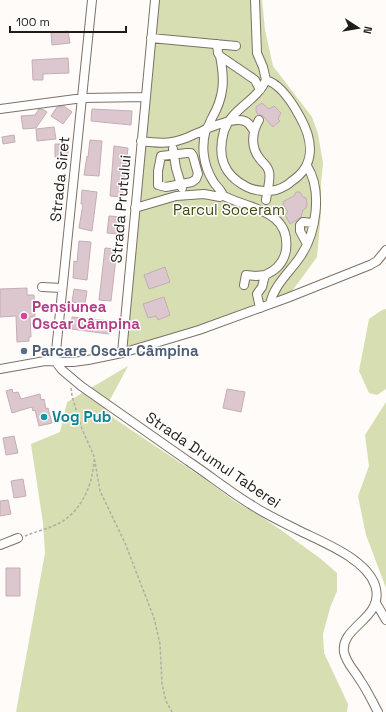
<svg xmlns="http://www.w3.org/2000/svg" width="386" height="712" font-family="'Space Grotesk',sans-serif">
  <rect width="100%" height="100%" fill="#fefbf8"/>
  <path fill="#d7deb1" d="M156,0H262L265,30L273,66L312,117L318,134L323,163L321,183V213L317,257L287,298L122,353Z
    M386,309V389L377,395L369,393L359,371L369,319L382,310Z
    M128,366L105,409L115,419L203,478L236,502L260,516L281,530L321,559L337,573V591L330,608L323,634L324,653L348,704L347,712H16L45,553L43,523L31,444L60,432L67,402Z
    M386,402V588L366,535L358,496L369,466L365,435Z"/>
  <path fill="#ddc7cf" stroke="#c3aeb6" d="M68,31L70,43L52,45L51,33Z
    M68,58L69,73L43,74V80H33L32,60Z
    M262,103L269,109L274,106L281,113L278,119L280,121L273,127L262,115H258L256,111V107Z
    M64,106L72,112L63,124L51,116L57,107Z
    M39,109H42L47,112L36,128L23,129L21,116L35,115Z
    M92,109L132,111L131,125L91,121Z
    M54,127L56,139L37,141L36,129Z
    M14,135L15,142L3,144L2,137Z
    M90,140L102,141L99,176L84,175L87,156L88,157Z
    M55,144H68V157H55Z
    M114,146L128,148L122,197L110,196Z
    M82,190L97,192L92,231L79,228L83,204H81Z
    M296,192H300L303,197L306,198L307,205L306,208L303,210L301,217L290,224L285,215L288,212L283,204L284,201L294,196Z
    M109,216L121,217L119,234L107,233Z
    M79,241L91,242L87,280L73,278L74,261L77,262Z
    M105,248L117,249L111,301L99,300Z
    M165,267L170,282L149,289L144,275Z
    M27,288V295H34L35,317H30L31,337H29V341L17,342L16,316L0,317V289Z
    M74,289L87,291L85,304L72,302Z
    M164,297L170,315L158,320L156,316L148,318L143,304Z
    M72,317L111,321L109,334L71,329Z
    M12,389L13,393L18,392L21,399L40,394L41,400L44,399L46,409L48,408L52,423L39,426L35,410L33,411L32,407L12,413L6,391Z
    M227,389L245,392L241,412L223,408Z
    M14,436L18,453L6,455L3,438Z
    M23,479L26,496L14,498L11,481Z
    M8,500L11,514L0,516V501Z
    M6,568H20V596H6Z"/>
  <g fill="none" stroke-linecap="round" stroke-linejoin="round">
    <defs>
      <path id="minor" d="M255,0L257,53L263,67L266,80C257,101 231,109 224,131C217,156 223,175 247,187C255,191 267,192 276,190C282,188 288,185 292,181C316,165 313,140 300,117C293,104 281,84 266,80
        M151,38L236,46
        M217,44L218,53L220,56L255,80L260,90
        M0,109L83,98L146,97
        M259,120C252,132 250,147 260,159C263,163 268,166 269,172C271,178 267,192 266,200
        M141,141C163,144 175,144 195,134C198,133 203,131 206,129C209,127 210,121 212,118C224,97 225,80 220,56
        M173,149L176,168L182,188
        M187,153H191L193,156L198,174L196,179L192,182L166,187L158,185V171L161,156Z
        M222,195C247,209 291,209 286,250C284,262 277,270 265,275L262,287L257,294L260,308
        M135,208L176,196L204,194L220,197L222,193C220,189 215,185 213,181C203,165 201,146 206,129C217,125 239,115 248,123C250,125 252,128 254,131
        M307,244L300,231V225L303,222L313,223
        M244,285L246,275L256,276L265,275
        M42,287L62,288
        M270,304C274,285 289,273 300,257C316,234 323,191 307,166
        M122,353L155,0
        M55,361L62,370L81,386C117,411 152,436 188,461C209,475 229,491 250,504C265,514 282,522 298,530C322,542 365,558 375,585C386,618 340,626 344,652C346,663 355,671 360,680C367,690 372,701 378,712
        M55,361L92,0
        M0,369L45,361L73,362L88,360L122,353L199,330L287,298L370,265L377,261L386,250
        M0,545L18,538
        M376,603L386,620"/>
    </defs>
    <use href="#minor" stroke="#7f7064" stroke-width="10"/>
    <path stroke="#b1ada9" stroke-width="1.5" stroke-dasharray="3 2" stroke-linecap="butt" d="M71,388L72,396L82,429L94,456L100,491L125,543L154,618L160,644L162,684L166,701L172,712
      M25,536C37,531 52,528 63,521C83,508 93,483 94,460"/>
    <use href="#minor" stroke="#fff" stroke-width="8"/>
  </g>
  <circle fill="#d1479c" stroke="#fff" stroke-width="1.5" cx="24" cy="316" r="4"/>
  <circle fill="#5c6f8a" stroke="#fff" stroke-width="1.5" cx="24" cy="351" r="4"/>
  <circle fill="#0f9aa8" stroke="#fff" stroke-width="1.5" cx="44" cy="417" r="4"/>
  <g text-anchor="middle" stroke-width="3" stroke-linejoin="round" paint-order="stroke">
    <g font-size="15" fill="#221c17" stroke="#fff">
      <text transform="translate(60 179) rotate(-84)" y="5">Strada Siret</text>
      <text transform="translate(121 209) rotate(-85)" y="5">Strada Prutului</text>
      <text transform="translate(213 460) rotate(34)" y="5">Strada Drumul Taberei</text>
    </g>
    <g font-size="15" fill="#404614" stroke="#fff">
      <text x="229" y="215">Parcul Soceram</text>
    </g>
    <g font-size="15" font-weight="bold" fill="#b23c85" stroke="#fff" text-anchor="start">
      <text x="32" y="312">Pensiunea<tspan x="32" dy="17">Oscar Câmpina</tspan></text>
    </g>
    <g font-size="15" font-weight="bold" fill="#4e5e75" stroke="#fff" text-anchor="start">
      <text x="32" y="356">Parcare Oscar Câmpina</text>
    </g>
    <g font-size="15" font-weight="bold" fill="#0d838f" stroke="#fff" text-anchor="start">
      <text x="52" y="422">Vog Pub</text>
    </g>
  </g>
  <g transform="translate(358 28) rotate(102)" stroke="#ffffff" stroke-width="3" paint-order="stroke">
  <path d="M0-3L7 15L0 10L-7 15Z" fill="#221c17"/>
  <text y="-6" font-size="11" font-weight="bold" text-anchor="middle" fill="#221c17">N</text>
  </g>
  <path d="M10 26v6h116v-6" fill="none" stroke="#221c17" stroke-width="2"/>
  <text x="16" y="26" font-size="12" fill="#221c17" stroke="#ffffff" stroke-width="3" paint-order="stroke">100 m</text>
</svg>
